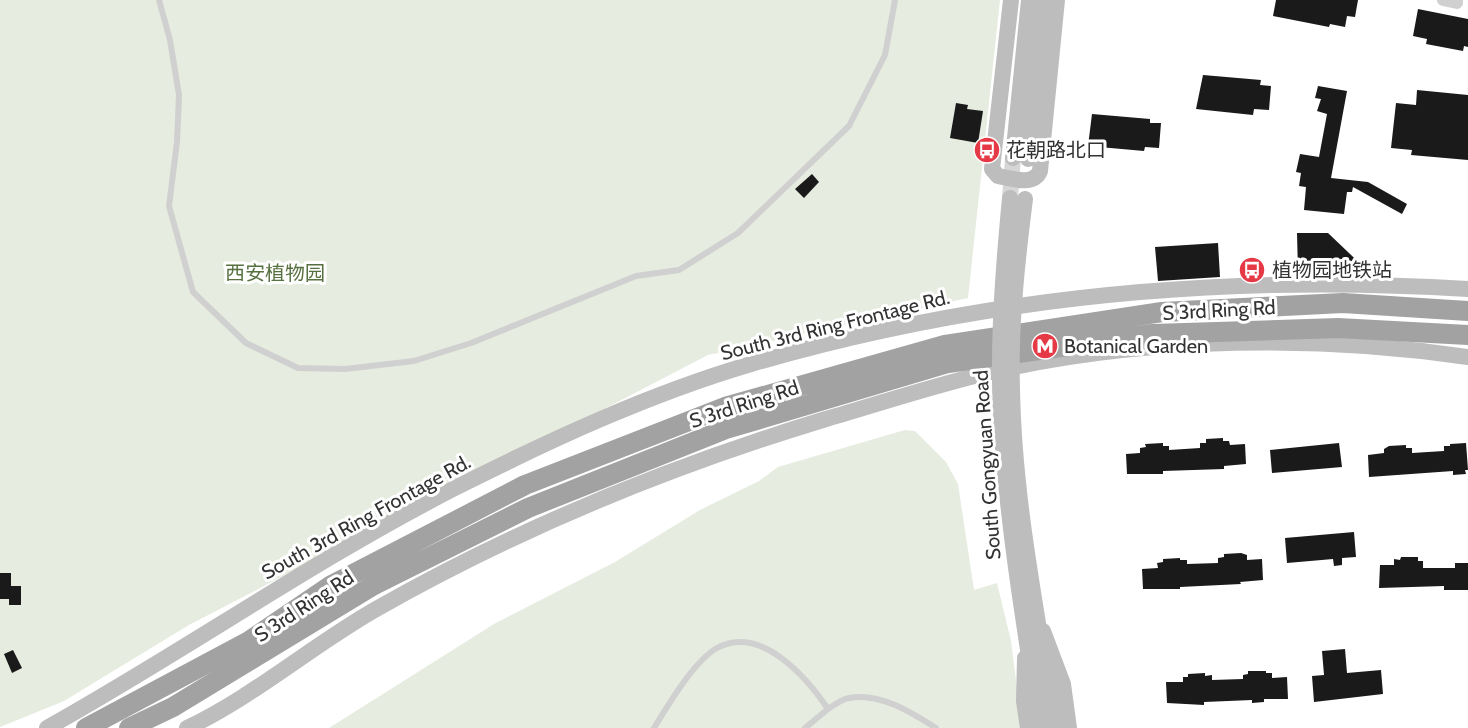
<svg xmlns="http://www.w3.org/2000/svg" width="1468" height="728" font-family="Cabin,'Noto Sans SC',sans-serif">
  <rect width="100%" height="100%" fill="#fff"/>
  <path fill="#e6ecdf" d="M0,0H1000L968,298L708,355L189,625L64,701L0,727Z
    M905,430L915,431L946,462L958,484L974,590L997,583L1011,641L1022,728H329L494,624L615,562L700,510L759,481L778,467Z"/>
  <path fill="#1a1a1a" d="M1276,0H1358L1355,17L1347,16L1345,27L1330,24L1329,27L1273,16Z
    M1418,9L1468,19V47L1464,46L1463,51L1426,44L1427,39L1413,36Z
    M1203,75L1261,80L1260,85L1271,86L1269,110L1254,109L1253,115L1196,109Z
    M1318,86L1347,91L1331,178L1368,182L1407,204L1402,214L1353,187L1352,192H1347L1344,214L1304,210L1306,187L1299,186L1301,173L1296,172L1300,154L1319,157L1327,114L1317,111L1321,99L1315,98Z
    M1417,90L1468,95V160L1411,155L1412,150L1391,148L1396,103L1416,105Z
    M956,103L968,105L967,109L983,111L978,143L950,138Z
    M1092,114L1150,119V123H1161L1159,148L1145,147L1144,151L1088,146Z
    M812,174L819,182L804,198L795,189Z
    M1297,233H1328L1371,274L1298,272Z
    M1218,243L1220,277L1158,281L1155,247Z
    M1223,438V441H1229L1230,445L1245,444L1246,464L1224,466V469L1163,471V474H1127L1126,454L1140,453V448L1146,447L1145,444L1163,443V446H1169V450L1200,448V443H1206V439Z
    M1339,443L1342,467L1272,473L1270,450Z
    M1466,443L1468,470H1465L1466,474L1453,475V471L1369,477L1368,455L1384,453V449L1389,446L1406,445V448H1412V453L1444,451V446H1450V444Z
    M1354,532L1356,557L1342,558V565L1334,566L1333,559L1287,563L1285,538Z
    M1241,553L1247,555V560L1262,559L1263,580L1240,582L1241,584L1180,587V589H1143L1142,569L1158,568L1157,563L1163,562V559L1180,558V560H1187V564L1218,563V558L1224,557V554Z
    M1401,557H1418V561H1423V568H1455V563H1468V590H1444V586L1379,588L1380,565H1394V559L1400,560Z
    M0,573H11V586H21V605H9V599H0Z
    M1345,649L1347,673L1381,670L1383,694L1314,702L1312,676L1324,675L1322,651Z
    M13,650L22,668L12,673L4,654Z
    M1248,671H1266V673H1272V678L1287,677L1288,699H1264V702L1252,703V700L1204,702V705L1167,703L1166,682H1183V677H1188V674L1205,673V676L1212,675V680L1243,679V675L1248,674Z"/>
  <g fill="none" stroke-linecap="round" stroke-linejoin="round">
    <path stroke="#d6d6d6" stroke-width="16" stroke-dasharray="16 8" stroke-linecap="butt" d="M1010,198L1013,158"/>
    <path stroke="#d0d0d0" stroke-width="6" d="M159,0L170,40L179,95L177,142L169,206L193,292L246,343L298,368L345,369L414,361L471,343L636,276L679,270L738,233L849,126L885,55L895,0
      M654,728C668,705 694,661 717,648C761,624 807,678 828,709C834,705 842,699 849,698C879,692 911,712 936,728
      M805,728L828,709"/>
    <path stroke="#d0d0d0" stroke-width="12" d="M1443,0L1457,3V0"/>
    <path stroke="#bdbdbd" stroke-width="16" d="M1011,0L992,169L998,176C1012,179 1034,186 1040,171L1057,0
      M1013,158L1029,0
      M1028,159L1044,0
      M1043,631L1063,684L1069,728
      M1025,658L1024,701L1028,728
      M47,728C185,651 314,560 455,488C550,440 649,394 751,364C984,296 1226,274 1468,289
      M187,728C253,697 314,644 378,608C519,528 671,466 826,419C885,402 944,382 1004,369C1152,337 1319,335 1468,357"/>
    <path stroke="#a2a2a2" stroke-width="20" d="M374,585L528,508L726,429L948,363L1153,334L1338,328L1468,335
      M86,728L249,641L330,586L525,485L725,407L945,345L1162,312L1343,303L1468,311"/>
    <path stroke="#bdbdbd" stroke-width="16" d="M1010,198C1002,282 996,364 1003,448C1010,542 1026,635 1040,728
      M1025,199C1017,262 1010,326 1012,389C1014,503 1038,616 1055,728"/>
    <path stroke="#a2a2a2" stroke-width="20" d="M129,728L173,707L374,585"/>
  </g>
  <defs>
    <symbol id="bus-disc" viewBox="-11 -11 22 22"><circle r="9.5" fill="#e63946" stroke="#fff"/><path d="M-5-6H5V4H4V6H2V4H-2V6H-4V4H-5ZM-3.5-4V0h7V-4ZM-3.5 1.2v1.5H-2V1.2ZM2 1.2v1.5H3.5V1.2Z" fill="#fff"/></symbol>
    <symbol id="metro-disc" viewBox="-11 -11 22 22"><circle r="9.5" fill="#e63946" stroke="#fff"/><path d="M-5.5 5V-5H-3L0 0L3-5H5.5V5H3V-.5L0 4L-3-.5V5Z" fill="#fff"/></symbol>
  </defs>
  <g fill-rule="evenodd">
    <use href="#bus-disc" x="972" y="135" width="30" height="30"/>
    <use href="#bus-disc" x="1237" y="255" width="30" height="30"/>
    <use href="#metro-disc" x="1030" y="331" width="30" height="30"/>
  </g>
  <g text-anchor="middle" stroke-width="6" stroke-linejoin="round" paint-order="stroke">
    <g font-size="20" fill="#333" stroke="#fff" text-anchor="start">
      <text x="1006" y="157">花朝路北口</text>
      <text x="1272" y="277">植物园地铁站</text>
      <text x="1064" y="353">Botanical Garden</text>
    </g>
    <g font-size="20" fill="#56703f" stroke="#fff">
      <text x="275" y="280">西安植物园</text>
    </g>
    <g font-size="20" fill="#333" stroke="#fff">
      <text transform="translate(1219 310) rotate(-3)" y="7">S 3rd Ring Rd</text>
      <text transform="translate(835 325) rotate(-14)" y="7">South 3rd Ring Frontage Rd.</text>
      <text transform="translate(744 404) rotate(-18)" y="7">S 3rd Ring Rd</text>
      <text transform="translate(987 465) rotate(-94)" y="7">South Gongyuan Road</text>
      <text transform="translate(366 517) rotate(-29)" y="7">South 3rd Ring Frontage Rd.</text>
      <text transform="translate(304 606) rotate(-33)" y="7">S 3rd Ring Rd</text>
    </g>
  </g>
</svg>
